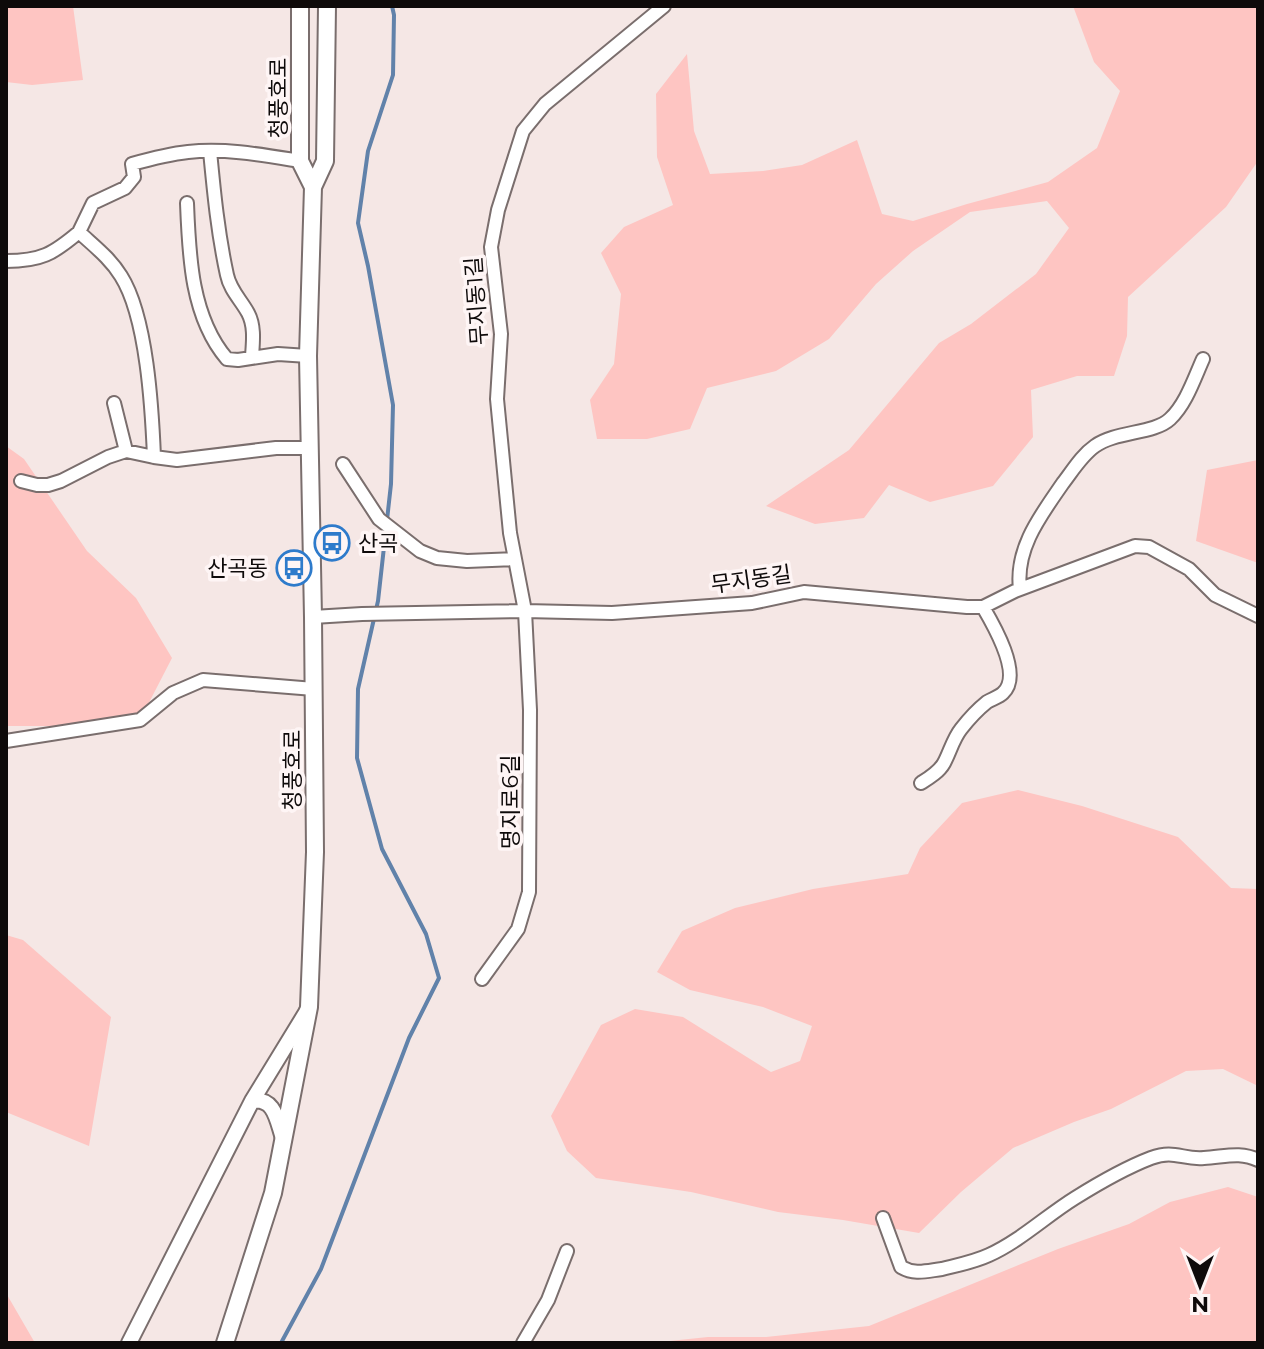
<svg xmlns="http://www.w3.org/2000/svg" width="1264" height="1349" font-family="Montserrat,'Noto Sans KR',sans-serif">
  <rect width="100%" height="100%" fill="#f5e7e5"/>
  <path fill="#fec5c2" d="M6,6H73L83,80L32,85L6,82Z
    M1073,6H1258V161L1226,207L1128,297L1127,336L1114,376H1077L1031,390L1033,437L993,486L930,502L889,485L864,518L815,524L766,506L849,450L939,343L971,324L1036,274L1069,228L1047,201L970,212L913,251L876,284L829,339L776,371L707,388L690,429L647,439H597L590,400L614,364L621,294L601,253L624,227L673,205L657,157L656,94L687,54L694,131L710,174L763,171L802,165L857,140L882,214L913,221L967,204L1048,182L1097,148L1120,91L1094,62Z
    M6,446L24,459L87,551L136,598L172,658L140,720L74,726H6Z
    M1258,460V563L1196,541L1207,470Z
    M1018,790L1082,806L1178,837L1231,888L1258,889V1086L1223,1069L1186,1071L1111,1109L1074,1122L1013,1148L961,1192L919,1233L843,1220L778,1212L691,1192L596,1178L567,1151L551,1116L601,1025L635,1009L683,1017L771,1072L800,1061L812,1026L763,1007L690,990L657,972L682,931L735,908L813,889L908,874L920,848L962,803Z
    M6,935L23,940L111,1017L89,1146L6,1112Z
    M1228,1187L1258,1197V1343H650L708,1337H766L869,1326L1058,1249L1129,1224L1170,1202Z
    M6,1293L35,1343H6Z"/>
  <g fill="none" stroke-linecap="round" stroke-linejoin="round">
    <path stroke="#6182aa" stroke-width="4" d="M281,1343L321,1269L409,1038L439,978L426,934L382,849L357,758L358,689L378,601L391,484L393,405L368,266L358,223L368,151L393,75L394,15L392,6"/>
    <defs>
      <path id="minor" d="M210,151C214,193 218,234 227,275C230,290 241,300 248,313C255,326 253,342 252,356
        M187,203C189,255 191,317 227,359L238,360L278,354L308,356
        M6,261C41,261 53,254 79,232
        M114,403L126,451L154,457L177,460L276,448H309
        M154,457C152,409 147,317 121,276C110,258 94,246 79,232L93,203L125,188L134,177L132,164C150,159 169,154 188,152C226,148 263,155 300,161
        M343,464L379,519L420,551L437,558L467,561L514,559
        M21,481L37,485H48L61,481L108,457L126,451
        M1020,589C1015,548 1041,515 1063,483C1073,470 1082,455 1095,446C1116,431 1154,434 1170,419C1186,404 1194,379 1203,359
        M313,617L362,614L525,611L612,613L752,603L804,592L967,607H983L1015,591L1135,546L1149,547L1189,569L1215,595L1258,616
        M6,741L140,720L173,693L203,680L314,689
        M921,783C929,778 939,772 944,763C950,752 953,739 961,729C968,720 977,710 987,702C992,699 999,697 1003,693C1023,675 993,624 983,607
        M482,979L518,929L529,892L530,710L525,611L510,533L497,399L501,334L491,247L498,210L523,131L545,104L664,6
        M883,1218L901,1267C915,1275 926,1271 942,1269C958,1265 974,1262 989,1255C1020,1241 1046,1216 1075,1198C1099,1183 1125,1168 1151,1158C1175,1149 1182,1160 1204,1158C1224,1157 1240,1151 1258,1160
        M523,1343L548,1300L567,1251"/>
      <path id="tertiary" d="M283,1138C277,1121 275,1097 252,1101L307,1011
        M129,1343L252,1101"/>
      <path id="secondary" d="M300,6V161L313,187
        M225,1343L273,1193L309,1007L315,852L313,617L308,356L313,187L325,161L327,6"/>
    </defs>
    <use href="#minor" stroke="#7a6e6d" stroke-width="16"/>
    <use href="#tertiary" stroke="#7a6e6d" stroke-width="18"/>
    <use href="#secondary" stroke="#7a6e6d" stroke-width="20"/>
    <use href="#minor" stroke="#fff" stroke-width="12"/>
    <use href="#tertiary" stroke="#fff" stroke-width="14"/>
    <use href="#secondary" stroke="#fff" stroke-width="16"/>
  </g>
  <defs>
    <symbol id="bus-ring" viewBox="-11 -11 22 22"><circle r="9.5" fill="#fef5f5" stroke="#2e7bcb" stroke-width="1.5"/><path d="M-5-6H5V4H4V6H2V4H-2V6H-4V4H-5ZM-3.5-4V0h7V-4ZM-3.5 1.2v1.5H-2V1.2ZM2 1.2v1.5H3.5V1.2Z" fill="#2e7bcb"/></symbol>
  </defs>
  <g fill-rule="evenodd">
    <use href="#bus-ring" x="312" y="523" width="40" height="40"/>
    <use href="#bus-ring" x="274" y="548" width="40" height="40"/>
  </g>
  <g text-anchor="middle" stroke-width="7" stroke-linejoin="round" paint-order="stroke">
    <g font-size="22" fill="#0e0a0a" stroke="#fef5f5">
      <text transform="translate(278 98) rotate(-90)" y="8">청풍호로</text>
      <text transform="translate(476 301) rotate(-94)" y="8">무지동1길</text>
      <text transform="translate(751 579) rotate(-8)" y="8">무지동길</text>
      <text transform="translate(292 770) rotate(-90)" y="8">청풍호로</text>
      <text transform="translate(510 802) rotate(-90)" y="8">명지로6길</text>
    </g>
    <g font-size="22" fill="#0e0a0a" stroke="#fef5f5" text-anchor="start">
      <text x="358" y="551">산곡</text>
      <text x="268" y="576" text-anchor="end">산곡동</text>
    </g>
  </g>
  <rect width="1264" height="1349" fill="none" stroke="#0e0a0a" stroke-width="16"/>
  <g transform="translate(1200 1285) rotate(180)" stroke="#fef5f5" stroke-width="6" paint-order="stroke">
  <path d="M0-6L14 30L0 20L-14 30Z" fill="#0e0a0a"/>
  <text y="-12" font-size="22" font-weight="bold" text-anchor="middle" fill="#0e0a0a">N</text>
  </g>
</svg>
